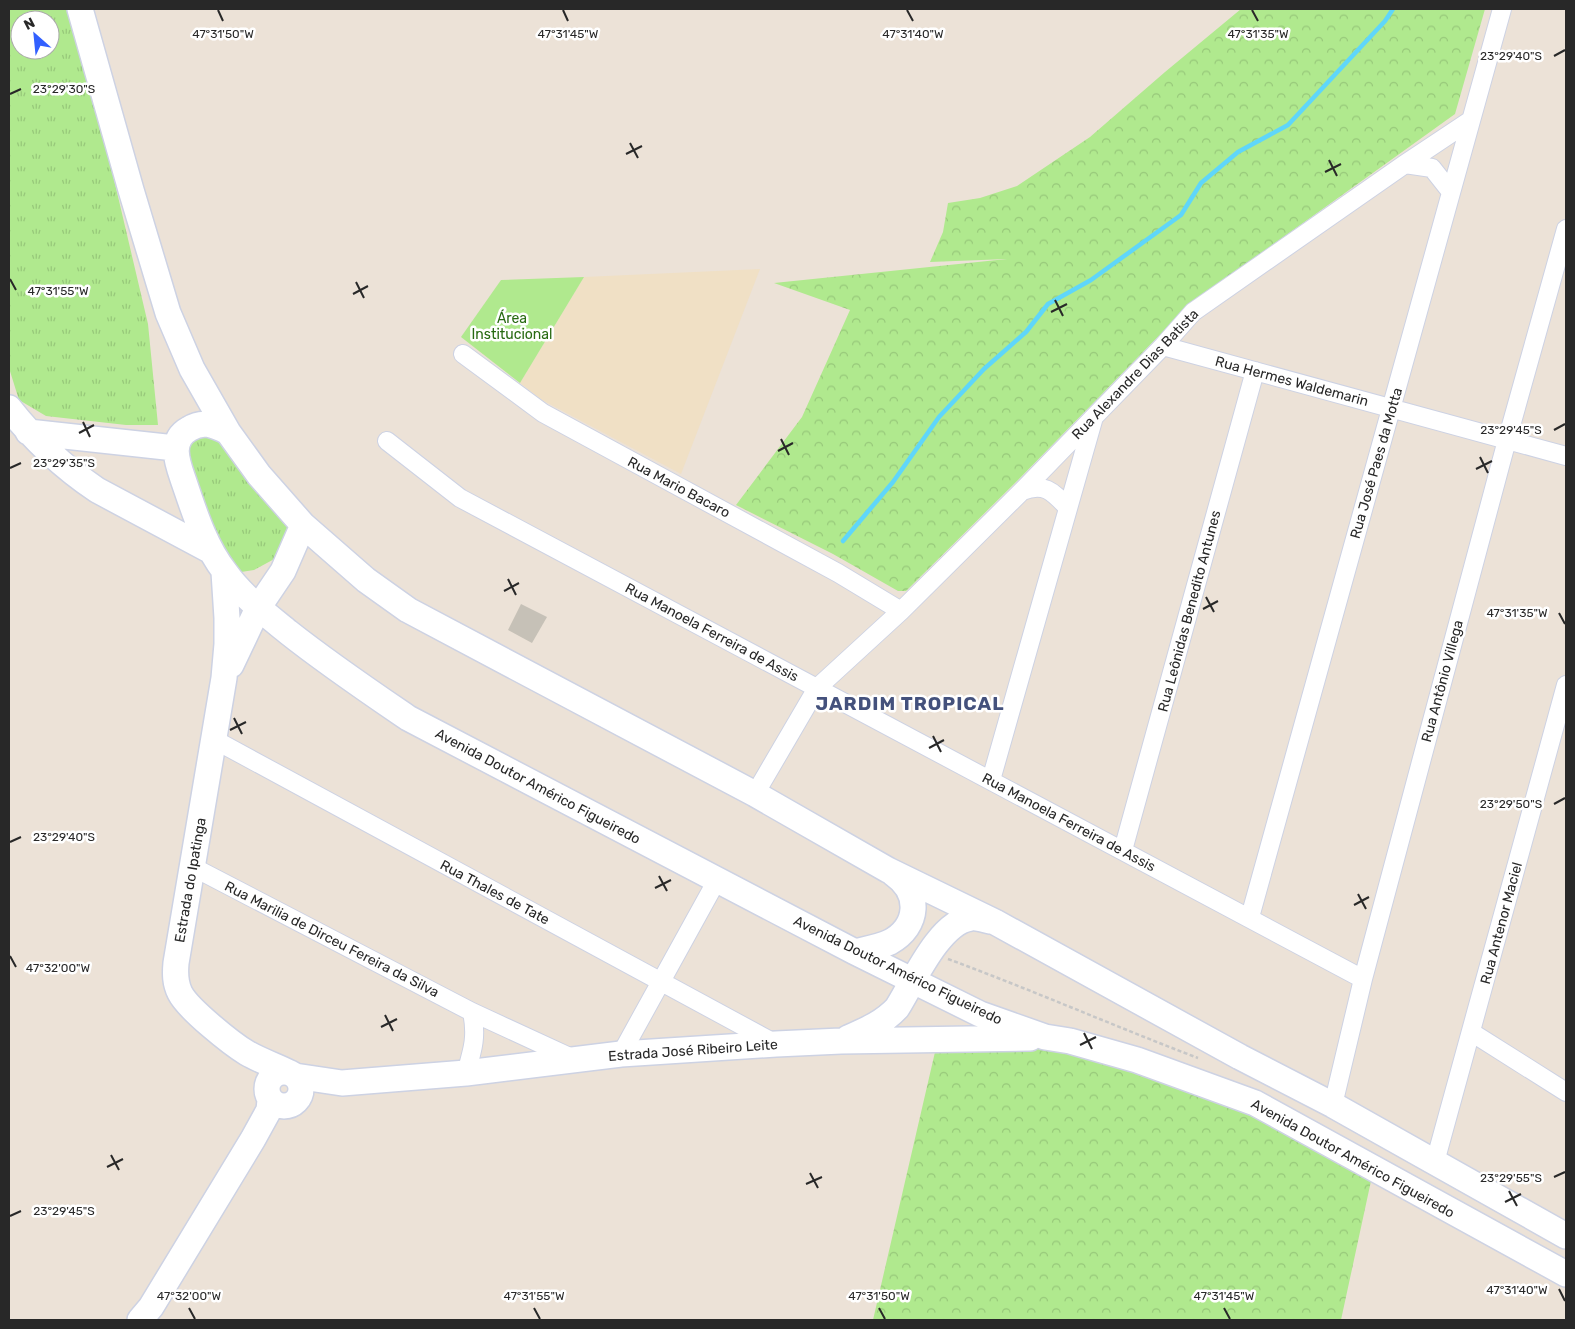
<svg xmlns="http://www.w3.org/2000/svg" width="1575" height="1329" font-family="Rubik,sans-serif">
  <defs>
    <pattern id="grass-tufts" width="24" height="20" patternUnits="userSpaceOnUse" patternTransform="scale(1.25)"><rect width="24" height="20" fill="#b0e98e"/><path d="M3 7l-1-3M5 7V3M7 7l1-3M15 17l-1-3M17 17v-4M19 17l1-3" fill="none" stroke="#97c87a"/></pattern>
    <pattern id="forest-crowns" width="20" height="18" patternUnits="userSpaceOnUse" patternTransform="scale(1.25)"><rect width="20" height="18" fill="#b0e98e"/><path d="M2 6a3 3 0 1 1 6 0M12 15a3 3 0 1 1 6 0" fill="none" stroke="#97c87a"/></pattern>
  </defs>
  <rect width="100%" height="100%" fill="#ece2d7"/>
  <path fill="#f0e0c5" d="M760,269L681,474L542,400L520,383L584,277Z"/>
  <path fill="url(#grass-tufts)" fill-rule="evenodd" d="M9,9H67L100,120L148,324L158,425H126L46,416L19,400L9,368ZM20,20H50V50H20Z
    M211,428L291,529L278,557L254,570L241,572L227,557L201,506L187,461V437Z"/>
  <path fill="url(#forest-crowns)" d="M1241,9H1485L1455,114L1189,305L1018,480L906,591H898L833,554L736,505L802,417L850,310L774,283L1007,259L930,262L943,232L948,203L980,198L1017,186L1090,137L1165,72Z
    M1026,1046L1123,1065L1258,1117L1371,1181L1341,1320H873L935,1052H956Z"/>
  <path fill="#b0e98e" d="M584,277L520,383L461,337L501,280Z"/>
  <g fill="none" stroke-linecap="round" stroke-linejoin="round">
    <path stroke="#5fd6fa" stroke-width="4.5" d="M843,541L893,482L939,417L984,369L1026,332L1048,304L1091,280L1181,215L1201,183L1238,152L1288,125L1385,21L1393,9"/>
  </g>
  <path fill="#c6c1b7" d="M521,604L547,617L532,643L508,630Z"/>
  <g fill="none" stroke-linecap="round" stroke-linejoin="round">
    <defs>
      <path id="street" d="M1405,164L1432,168L1451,192
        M1163,346L1566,456
        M463,354L543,413L838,573L901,611
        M387,441L460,498L1363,979
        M1022,491C1045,482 1053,492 1068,508
        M215,740L776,1044
        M991,780L1094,417
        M755,794L817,688L901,611L1022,491L1163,346L1193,312L1405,164L1471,120
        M1123,850L1255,371
        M193,867L472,1012L576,1060
        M1250,917L1502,9
        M1471,1032L1566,1092
        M621,1054L717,880
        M466,1073C473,1049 477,1036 472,1012
        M1333,1105L1363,979L1507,440L1566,229
        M1435,1162L1566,685"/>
      <path id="secondary" d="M80,9L131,190L168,313L192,369L228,432L259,475L303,525L366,580L408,610L755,794L888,870L995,922L1240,1057L1333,1105L1566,1236
        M9,408C34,440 63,467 97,490L211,551
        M28,432L175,448
        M228,432C214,425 203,420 189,429C169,440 177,462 183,479C194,511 204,545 225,572C242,596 266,614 288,632C327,663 367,690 408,718L855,952L980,1014L1045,1037L1070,1041L1137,1060L1255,1103L1566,1274
        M224,572L227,618V644L224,678L176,963C175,974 175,983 180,993C188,1009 232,1044 247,1053C261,1061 276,1066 290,1073
        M231,665L258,608L283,571L303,525
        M855,952C867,949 879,947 890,942C919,926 921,893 894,874
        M848,1038C866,1030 883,1023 897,1008C913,983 939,922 971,918C977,917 985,920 990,921
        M267 1089a17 17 0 1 1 34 0a17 17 0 1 1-34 0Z
        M295,1076L342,1083L466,1073L621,1054L776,1044L841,1041L1030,1038
        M140,1320L151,1307L253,1139L269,1110L270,1100"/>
    </defs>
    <use href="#street" stroke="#cdd2e3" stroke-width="20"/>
    <use href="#secondary" stroke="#cdd2e3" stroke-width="28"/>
    <path stroke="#c7c7c7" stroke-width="2.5" stroke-dasharray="4 2.5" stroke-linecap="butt" d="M948,959C1032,990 1114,1026 1198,1058"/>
    <use href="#street" stroke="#fff" stroke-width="18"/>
    <use href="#secondary" stroke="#fff" stroke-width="25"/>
  </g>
  <path fill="none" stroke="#282828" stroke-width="2" d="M218,10L223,21M563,10L568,21M907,10L913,21M1252,10L1258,21M1554,56L1565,50M10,94L21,89M630,143L638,158M626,154L642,146M1329,160L1337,176M1325,172L1341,164M10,279L16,290M356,282L364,298M353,294L368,286M1055,300L1063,316M1051,312L1067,304M83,422L90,437M1554,430L1565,424M79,433L94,425M781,439L789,455M778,451L793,443M1480,457L1488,473M10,468L21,463M1476,469L1492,461M508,579L516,595M504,591L519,583M1206,597L1214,612M1203,609L1218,601M1559,613L1565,624M234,718L242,734M230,730L246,722M933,736L941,752M929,748L944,740M1554,804L1565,798M10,842L21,837M659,876L667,891M655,888L671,880M1358,894L1366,909M1354,905L1369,897M10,956L16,967M385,1015L393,1031M381,1027L397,1019M1084,1033L1092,1049M1080,1045L1096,1037M111,1155L119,1170M107,1167L123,1159M810,1173L818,1188M1554,1177L1565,1172M806,1184L822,1177M1509,1191L1517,1206M1505,1202L1521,1194M10,1216L21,1211M1559,1289L1565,1301M189,1308L195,1319M534,1308L540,1319M879,1308L885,1319M1224,1308L1230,1319"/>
  <g text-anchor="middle" stroke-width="5" stroke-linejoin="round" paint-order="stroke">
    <g font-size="14" fill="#286a12" stroke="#fff">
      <text x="512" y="323">Área<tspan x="512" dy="16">Institucional</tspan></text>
    </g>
    <g font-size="14" fill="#282828" stroke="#fff">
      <text transform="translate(1135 374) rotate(-46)" y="5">Rua Alexandre Dias Batista</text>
      <text transform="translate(1292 381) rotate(15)" y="5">Rua Hermes Waldemarin</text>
      <text transform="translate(1376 463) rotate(-74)" y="5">Rua José Paes da Motta</text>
      <text transform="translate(679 487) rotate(28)" y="5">Rua Mario Bacaro</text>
      <text transform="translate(1189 611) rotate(-75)" y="5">Rua Leônidas Benedito Antunes</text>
      <text transform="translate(712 632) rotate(28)" y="5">Rua Manoela Ferreira de Assis</text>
      <text transform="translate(1442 681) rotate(-75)" y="5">Rua Antônio Villega</text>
      <text transform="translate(538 786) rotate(28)" y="5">Avenida Doutor Américo Figueiredo</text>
      <text transform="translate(1069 822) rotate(28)" y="5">Rua Manoela Ferreira de Assis</text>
      <text transform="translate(190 880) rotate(-80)" y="5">Estrada do Ipatinga</text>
      <text transform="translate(495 892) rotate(28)" y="5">Rua Thales de Tate</text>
      <text transform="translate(1501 923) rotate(-75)" y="5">Rua Antenor Maciel</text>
      <text transform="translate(332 939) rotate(27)" y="5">Rua Marilia de Dirceu Fereira da Silva</text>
      <text transform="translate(898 970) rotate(26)" y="5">Avenida Doutor Américo Figueiredo</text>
      <text transform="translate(693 1050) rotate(-4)" y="5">Estrada José Ribeiro Leite</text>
      <text transform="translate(1353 1158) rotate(29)" y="5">Avenida Doutor Américo Figueiredo</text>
    </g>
    <g font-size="19" font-weight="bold" letter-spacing="1" fill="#44517c" stroke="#fff">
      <text x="910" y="710">JARDIM TROPICAL</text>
    </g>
  </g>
  <g font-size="12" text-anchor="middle" fill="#282828" stroke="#fff" stroke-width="5" stroke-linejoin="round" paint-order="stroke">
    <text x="223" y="38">47°31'50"W</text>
    <text x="568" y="38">47°31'45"W</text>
    <text x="913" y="38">47°31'40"W</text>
    <text x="1258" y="38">47°31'35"W</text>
    <text x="1511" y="60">23°29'40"S</text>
    <text x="64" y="93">23°29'30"S</text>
    <text x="58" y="295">47°31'55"W</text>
    <text x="1511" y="434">23°29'45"S</text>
    <text x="64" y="467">23°29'35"S</text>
    <text x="1517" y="617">47°31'35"W</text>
    <text x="1511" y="808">23°29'50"S</text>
    <text x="64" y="841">23°29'40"S</text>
    <text x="58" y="972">47°32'00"W</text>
    <text x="1511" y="1182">23°29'55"S</text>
    <text x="64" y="1215">23°29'45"S</text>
    <text x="1517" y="1294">47°31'40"W</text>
    <text x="189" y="1300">47°32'00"W</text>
    <text x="534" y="1300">47°31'55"W</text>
    <text x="879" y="1300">47°31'50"W</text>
    <text x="1224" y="1300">47°31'45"W</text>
  </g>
  <rect width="1575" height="1329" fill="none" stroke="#282828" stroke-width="20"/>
  <g transform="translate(35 35) rotate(333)"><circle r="24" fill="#ffffff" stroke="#a9a9a9"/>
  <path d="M0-4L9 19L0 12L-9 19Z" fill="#3260ff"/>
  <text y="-8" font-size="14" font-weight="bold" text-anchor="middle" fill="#282828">N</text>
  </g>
</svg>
